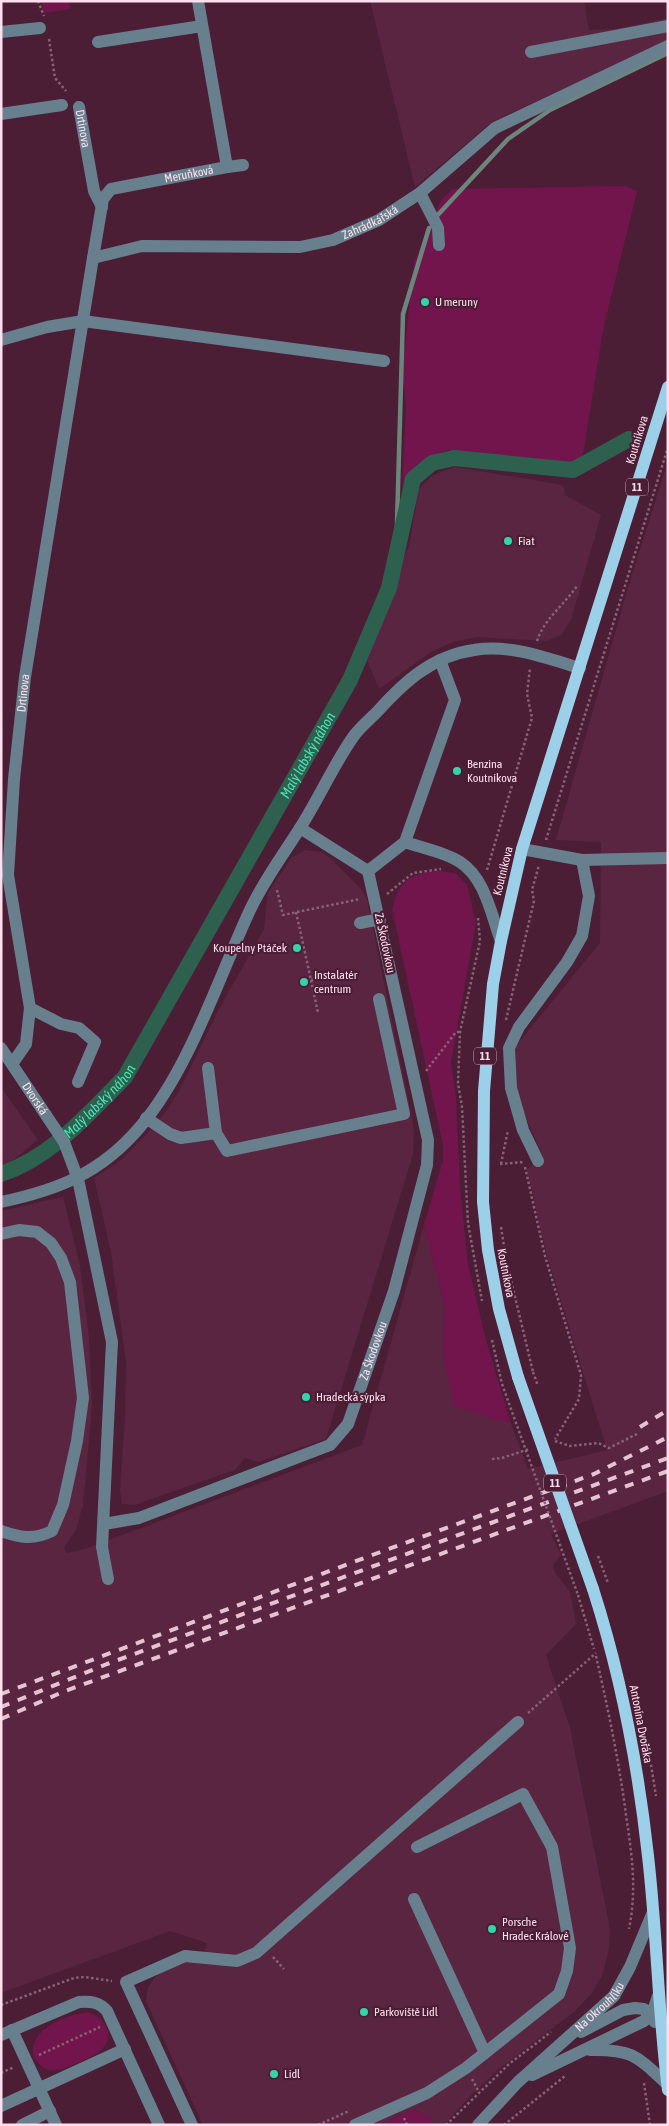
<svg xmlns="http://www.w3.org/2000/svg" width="669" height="2126" font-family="'Asap Condensed',sans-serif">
  <rect width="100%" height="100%" fill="#4b1e36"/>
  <path fill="#5a2541" d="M370,1H584L589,30L616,29L668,18V41L493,121L415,187Z
    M668,461V1491L551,1534L561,1555L553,1565L555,1572L570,1592L576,1624L546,1655L570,1728L610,1929L609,1948L603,1974L591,1994L574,2012L500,2068L470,2096L444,2125H435L429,2116L414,2109L379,2125H203L146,2001L148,1987L156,1976L180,1961L203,1957L207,1943L170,1931L1,1993V1211L63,1197L80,1266L89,1337L92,1406L83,1505L76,1530L64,1547L66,1553L85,1549L362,1445L424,1225L445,1307L443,1354L504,1422L510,1421L528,1469L607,1450L546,1252L527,1169L543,1157L524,1113L516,1085L515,1047L600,943L601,842L556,840L627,591Z
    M455,467L563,485L565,495L601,515L571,620L561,635L546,641L477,637L453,642L431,652L379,689L363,650L368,633L409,546L419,489L433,475Z
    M305,850L321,852L330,858L361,889L367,899L414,1129L413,1154L326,1439L259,1462L245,1458L235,1470L134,1505L122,1504L120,1490L125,1416L126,1361L111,1252L94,1178L120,1161L141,1140L168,1109L180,1089L219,1009L264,929L268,893L291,858Z
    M1,1087L38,1140L1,1169Z"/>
  <path fill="#72154d" d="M42,1H69L70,9L44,13Z
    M625,186L637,191L603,330L582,460L564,465L448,450L416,465L402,494L406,403L402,373L414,262L441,200L453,189Z
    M438,871L455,873L467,885L476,923L451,1062L456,1098L460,1187L468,1265L486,1340L510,1421L504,1422L454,1406L443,1354L445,1307L424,1225L443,1160V1145L392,909C399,881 409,874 438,871Z
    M87,2012C103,2016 117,2034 102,2049C95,2057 60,2072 49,2070C41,2068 37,2062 33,2055C30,2028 65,2016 87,2012Z
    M414,2109L429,2116L435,2125H379Z"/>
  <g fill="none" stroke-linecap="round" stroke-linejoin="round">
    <path stroke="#6c867e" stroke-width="4.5" d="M435,218L508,139L550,110L668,53
      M396,558L403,314L429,228"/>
    <path stroke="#2e604f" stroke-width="16" id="s1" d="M1,1174C52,1157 88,1114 125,1077L350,680L389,588L413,479L432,463L454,458L573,470L629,439"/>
    <path stroke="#8a6276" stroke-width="2.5" stroke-dasharray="2.5 2.5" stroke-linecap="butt" d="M38,1L44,16
      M49,39L55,78L66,91
      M537,641C544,619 564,605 577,586
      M546,840L668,447
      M487,870L532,718L527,694L530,668
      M277,890L283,915L360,899
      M387,894L413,873L441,869
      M296,912L311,980L333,975
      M478,918L480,941L460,1032L458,1083L462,1107L468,1223L482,1301
      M311,980L318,1013
      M506,1020L534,901L532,890L539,865
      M426,1071L456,1032H460
      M500,1164L524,1162
      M501,1164L508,1130
      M525,1167L545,1256L581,1375L579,1399L555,1439
      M501,1227L506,1259L533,1372
      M492,1340L502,1384
      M555,1441L570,1446L598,1443L609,1448L637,1434
      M492,1459L502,1458L529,1449
      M578,1595L594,1649
      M596,1656C608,1709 619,1761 626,1815C632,1855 637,1889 629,1929
      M528,1713L596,1653
      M647,1740L656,1796
      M273,1957L284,1969
      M1,2005L74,1978L85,1977L112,1981
      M39,2055L100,2027
      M1,2073L14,2067
      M472,2079L479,2092
      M644,2083L650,2125
      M404,2118L407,2125
      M318,2125L349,2111
      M446,2125L509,2064L551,2032
      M504,2125L565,2076"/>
    <g stroke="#68808d" stroke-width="12">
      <path d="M1,32L40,28"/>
      <path d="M98,42L202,26"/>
      <path d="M531,52L668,26"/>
      <path id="s2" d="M79,107L94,191L102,207"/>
      <path d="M1,114L62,105"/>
      <path d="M227,167L243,165"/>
      <path d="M420,193L438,228L439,245"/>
      <path id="s3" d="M93,258L103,199L111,189L227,167L198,1"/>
      <path d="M1,340L47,327L83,321L384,361"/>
      <path d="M405,842C422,848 445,852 460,862C485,878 491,914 501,941"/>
      <path d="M522,849L582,860L668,858"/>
      <path d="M368,871L405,842L455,700L440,660"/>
      <path d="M360,923L380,919"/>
      <path d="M30,1008L61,1024L79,1028L95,1042L78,1082"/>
      <path id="s4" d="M1,1048L64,1142L78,1179L112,1342L102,1547L108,1579"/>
      <path id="s5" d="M12,1064L26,1044L30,1008L8,875L14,779L25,677L93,258L142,246L300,247L333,240L379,220L420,193L495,128L668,46"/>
      <path d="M146,1118L170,1134L181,1138L216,1133L208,1068"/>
      <path d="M216,1133L227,1151L404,1114L379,999"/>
      <path d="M538,1161L523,1130L511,1088L509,1048L519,1027L567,962L582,936L589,896L582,860"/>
      <path d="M1,1202C58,1190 101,1173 140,1127C189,1070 218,979 250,910C264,880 283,855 300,828C319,798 333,766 353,737C359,728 369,720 377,712C404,682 432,656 474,650C510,644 546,658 580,668"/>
      <path d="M1,1234L19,1230L37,1232L51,1243L61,1258L70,1282L83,1398L77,1441L63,1505L52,1531C34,1540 20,1538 1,1531"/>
      <path id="s6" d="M104,1524L139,1518L330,1445L348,1424L394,1291L427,1165L428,1140L368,871L300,828"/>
      <path d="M414,1899L485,2053"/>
      <path d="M12,2030L56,2125"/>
      <path d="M581,2032L623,2010L635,2008L644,2009L655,2022"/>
      <path d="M1,2035L79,2002C91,2001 99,2002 107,2011L159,2125"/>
      <path d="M590,2050C632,2049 637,2056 667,2084"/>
      <path d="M532,2075L644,2021L653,2011L658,1996"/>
      <path d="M1,2106L125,2049"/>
      <path d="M22,2125L50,2111"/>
      <path d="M192,2125L126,1982L185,1956L237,1961L256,1953L518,1722"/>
      <path d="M355,2125L427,2093L466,2068L559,1994L567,1971L570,1948L552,1847L523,1794L417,1847"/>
      <path id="s7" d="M478,2125L518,2082L614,1996L630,1967L653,1912"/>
    </g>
    <path stroke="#9cd0e9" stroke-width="12" d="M518,1377L499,1309L488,1250L483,1202L484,1091L493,984L501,941L522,849L668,387
      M593,1589C621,1676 638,1765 648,1856C657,1934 658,2012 668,2090"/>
    <path stroke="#e4c3d2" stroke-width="4" stroke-dasharray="9 9" stroke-linecap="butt" d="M640,1427L668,1410
      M1,1694L375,1554L594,1474L668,1437
      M1,1707L107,1664L668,1458
      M1,1719L65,1691L668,1471"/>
    <path stroke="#8a6276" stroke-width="2.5" stroke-dasharray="2.5 2.5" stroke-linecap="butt" d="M533,1372L538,1386
      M502,1384L578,1595
      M598,1556L608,1583"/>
    <path stroke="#9cd0e9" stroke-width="12" d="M518,1377L593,1589"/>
  </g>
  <g fill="#34d4a8" stroke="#4b1e36" stroke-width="2">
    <circle cx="425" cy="302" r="5"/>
    <circle cx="508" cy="541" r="5"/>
    <circle cx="457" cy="771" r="5"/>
    <circle cx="297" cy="948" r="5"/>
    <circle cx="304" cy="982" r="5"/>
    <circle cx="306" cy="1397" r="5"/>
    <circle cx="492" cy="1929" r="5"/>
    <circle cx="364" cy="2012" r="5"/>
    <circle cx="274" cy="2074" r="5"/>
  </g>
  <g text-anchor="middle" stroke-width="4.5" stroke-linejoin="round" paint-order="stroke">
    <g fill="#4b1e36" stroke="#c8a5b6" stroke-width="1">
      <rect x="626" y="478.5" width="22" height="17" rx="4"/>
      <rect x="474" y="1047.5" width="22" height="17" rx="4"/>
      <rect x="544" y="1474.5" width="22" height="17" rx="4"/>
    </g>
    <g font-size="11" font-weight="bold" fill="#fedfed">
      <text x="637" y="491">11</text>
      <text x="485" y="1060">11</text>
      <text x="555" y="1487">11</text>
    </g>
    <g font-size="12" fill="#fedfed" stroke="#4b1e36">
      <text dy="4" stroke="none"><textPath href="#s2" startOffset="22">Drtinova</textPath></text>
      <text dy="4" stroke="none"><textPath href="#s3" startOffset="152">Meruňková</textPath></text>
      <text dy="4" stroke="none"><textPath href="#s5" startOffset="1102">Zahrádkářská</textPath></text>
      <text transform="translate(637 440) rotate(-73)" y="4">Koutníkova</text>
      <text dy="4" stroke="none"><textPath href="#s5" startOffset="378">Drtinova</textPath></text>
      <text transform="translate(503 871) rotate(-76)" y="4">Koutníkova</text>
      <text transform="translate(385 943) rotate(78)" y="4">Za Škodovkou</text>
      <text dy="4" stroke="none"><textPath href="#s4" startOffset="61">Dvorská</textPath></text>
      <text transform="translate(506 1273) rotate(79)" y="4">Koutníkova</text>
      <text dy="4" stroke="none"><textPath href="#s6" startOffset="345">Za Škodovkou</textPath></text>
      <text transform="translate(641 1724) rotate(79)" y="4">Antonína Dvořáka</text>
      <text dy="4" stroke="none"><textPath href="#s7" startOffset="170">Na Okrouhlíku</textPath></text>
    </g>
    <g font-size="12" fill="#fedfed" stroke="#4b1e36" text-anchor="start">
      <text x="435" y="306">U meruny</text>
      <text x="518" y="545">Fiat</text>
      <text x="467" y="768">Benzina<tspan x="467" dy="14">Koutníkova</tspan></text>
      <text x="287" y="952" text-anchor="end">Koupelny Ptáček</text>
      <text x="314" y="979">Instalatér<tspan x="314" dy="14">centrum</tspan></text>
      <text x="316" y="1401">Hradecká sýpka</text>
      <text x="502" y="1926">Porsche<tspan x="502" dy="14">Hradec Králové</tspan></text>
      <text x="374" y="2016">Parkoviště Lidl</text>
      <text x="284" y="2078">Lidl</text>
    </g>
    <g font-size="14" font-style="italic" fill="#49e6b8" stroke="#4b1e36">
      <text dy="5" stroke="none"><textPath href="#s1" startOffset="529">Malý labský náhon</textPath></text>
      <text dy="5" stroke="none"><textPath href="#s1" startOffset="124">Malý labský náhon</textPath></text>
    </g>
  </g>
  <rect width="669" height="2126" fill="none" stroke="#fedfed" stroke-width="5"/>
</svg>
